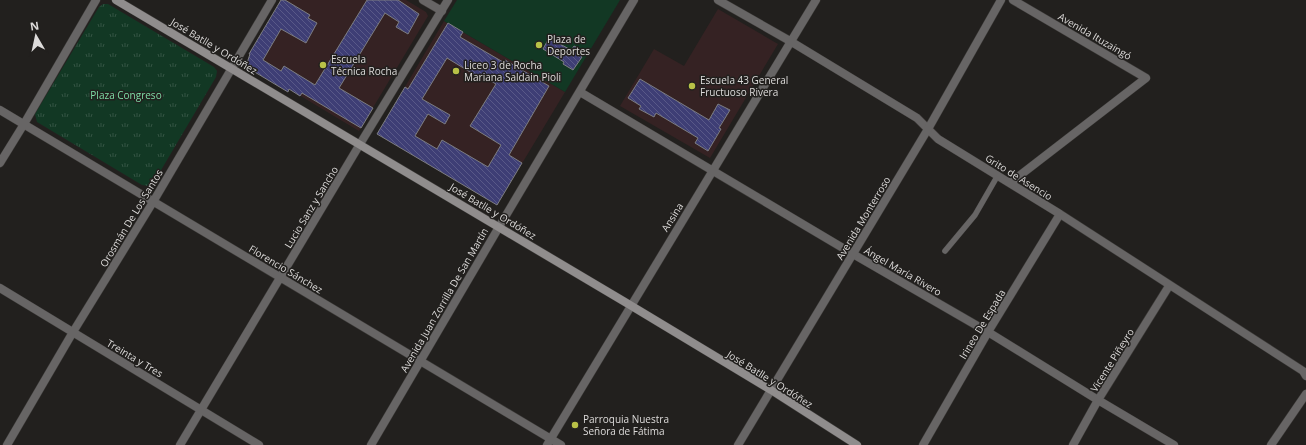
<svg xmlns="http://www.w3.org/2000/svg" width="1306" height="445" font-family="'Open Sans',sans-serif">
  <defs>
    <pattern id="park-tufts" width="24" height="20" patternUnits="userSpaceOnUse"><rect width="24" height="20" fill="#123824"/><path d="M3 7l-1-3M5 7V3M7 7l1-3M15 17l-1-3M17 17v-4M19 17l1-3" fill="none" stroke="#345443"/></pattern>
    <pattern id="building-back-hatch" width="6" height="6" patternUnits="userSpaceOnUse"><rect width="6" height="6" fill="#3e3e75"/><path d="M-1 5l2 2M0 0l6 6M5-1l2 2" fill="none" stroke="#595988"/></pattern>
  </defs>
  <rect width="100%" height="100%" fill="#22201e"/>
  <path fill="#352223" d="M281,0H406L426,12L428,16L359,131L289,89L288,92L253,71L254,70L248,66L247,63L250,54H249Z
    M718,9L778,44L710,158L620,106L654,49L684,66Z
    M444,21L565,92L497,205L377,134Z"/>
  <path fill="url(#park-tufts)" d="M103,4H108L214,67L217,71L216,77L154,182L148,186L142,185L37,122L35,114L99,7Z"/>
  <path fill="#123824" d="M457,0H620L565,92L444,21Z"/>
  <path fill="url(#building-back-hatch)" stroke="#7c7d81" fill-rule="evenodd" d="M281,0H285L310,15L308,18L317,23L306,43L281,29L263,60L281,71L284,66L315,85L367,0H398L419,14L408,34L396,27L399,22L385,13L339,88L373,108L361,128L302,93L300,96L289,89L288,92L253,71L248,66L247,63L250,54H249Z
    M448,23L463,32L460,37L503,62L505,60L549,86L509,155L522,163L497,205L377,134L405,87L408,89ZM447,58L480,78L482,76L496,84L470,126L501,145L488,167L442,140L437,149L415,136L428,114L445,124L450,115L422,99Z
    M549,38L571,50L574,46L584,51L581,56L582,57L573,70L563,64L564,62L543,49Z
    M640,79L709,120L718,104L730,110L719,128L721,129L708,151L695,143L698,138L656,113L654,117L639,109L641,106L628,98Z"/>
  <g fill="none" stroke-linecap="round" stroke-linejoin="round">
    <defs>
      <path id="service" d="M945,251L975,215L998,175"/>
      <path id="minor" d="M423,0L442,11
        M718,0L790,41L917,118L938,139L1060,214L1303,371L1306,376
        M580,92L853,254L988,332L1098,400L1174,445
        M0,110L561,445
        M0,163L24,124L96,0
        M1010,183L1146,78L1013,0
        M0,288L259,445
        M7,445L73,332L153,202L272,0
        M180,445L360,144L448,0
        M371,445L499,227L634,0
        M547,445L816,0
        M923,445L988,332L1060,214
        M1073,445L1098,400L1169,286
        M1271,445L1306,394"/>
      <path id="tertiary" d="M738,445L928,129L1001,0"/>
      <path id="secondary" d="M116,0L630,305L771,390L857,445"/>
    </defs>
    <use href="#service" stroke="#3c3a38" stroke-width="6"/>
    <use href="#minor" stroke="#3c3a38" stroke-width="9"/>
    <use href="#tertiary" stroke="#3c3a38" stroke-width="9"/>
    <use href="#secondary" stroke="#3c3a38" stroke-width="9"/>
    <use href="#service" stroke="#676565" stroke-width="5.5"/>
    <use href="#minor" stroke="#676565" stroke-width="8"/>
    <use href="#tertiary" stroke="#676565" stroke-width="8"/>
    <use href="#secondary" stroke="#908d8d" stroke-width="8"/>
  </g>
  <g fill="#b8c147" stroke="#22201e" stroke-width="1.5">
    <circle cx="539" cy="45" r="4"/>
    <circle cx="323" cy="65" r="4"/>
    <circle cx="456" cy="71" r="4"/>
    <circle cx="692" cy="86" r="4"/>
    <circle cx="575" cy="425" r="4"/>
  </g>
  <g text-anchor="middle" stroke-width="3" stroke-linejoin="round" paint-order="stroke">
    <g font-size="10" fill="#dddbda" stroke="#22201e">
      <text transform="translate(1095 36) rotate(30)" y="4">Avenida Ituzaingó</text>
      <text transform="translate(214 46) rotate(31)" y="4">José Batlle y Ordóñez</text>
      <text transform="translate(1019 177) rotate(32)" y="4">Grito de Asencio</text>
      <text transform="translate(311 207) rotate(-59)" y="4">Lucio Sanz y Sancho</text>
      <text transform="translate(493 211) rotate(31)" y="4">José Batlle y Ordóñez</text>
      <text transform="translate(672 217) rotate(-58)" y="4">Ansina</text>
      <text transform="translate(131 218) rotate(-59)" y="4">Orosmán De Los Santos</text>
      <text transform="translate(863 218) rotate(-59)" y="4">Avenida Monterroso</text>
      <text transform="translate(286 269) rotate(31)" y="4">Florencio Sánchez</text>
      <text transform="translate(903 271) rotate(30)" y="4">Ángel María Rivero</text>
      <text transform="translate(444 300) rotate(-60)" y="4">Avenida Juan Zorrilla De San Martín</text>
      <text transform="translate(982 324) rotate(-59)" y="4">Irineo De Espada</text>
      <text transform="translate(135 358) rotate(31)" y="4">Treinta y Tres</text>
      <text transform="translate(1112 360) rotate(-58)" y="4">Vicente Piñeyro</text>
      <text transform="translate(770 379) rotate(32)" y="4">José Batlle y Ordóñez</text>
    </g>
    <g font-size="10" fill="#dddbda" stroke="#22201e" text-anchor="start">
      <text x="547" y="43">Plaza de<tspan x="547" dy="12">Deportes</tspan></text>
      <text x="331" y="63">Escuela<tspan x="331" dy="12">Técnica Rocha</tspan></text>
      <text x="464" y="69">Liceo 3 de Rocha<tspan x="464" dy="12">Mariana Saldain Pioli</tspan></text>
      <text x="700" y="84">Escuela 43 General<tspan x="700" dy="12">Fructuoso Rivera</tspan></text>
      <text x="583" y="423">Parroquia Nuestra<tspan x="583" dy="12">Señora de Fátima</tspan></text>
    </g>
    <g font-size="10" fill="#7edda6" stroke="#22201e">
      <text x="126" y="99">Plaza Congreso</text>
    </g>
  </g>
  <g transform="translate(36 36) rotate(351)" stroke="#22201e" stroke-width="3" paint-order="stroke">
  <path d="M0-3L7 15L0 10L-7 15Z" fill="#dddbda"/>
  <text y="-6" font-size="11" font-weight="bold" text-anchor="middle" fill="#dddbda">N</text>
  </g>
</svg>
